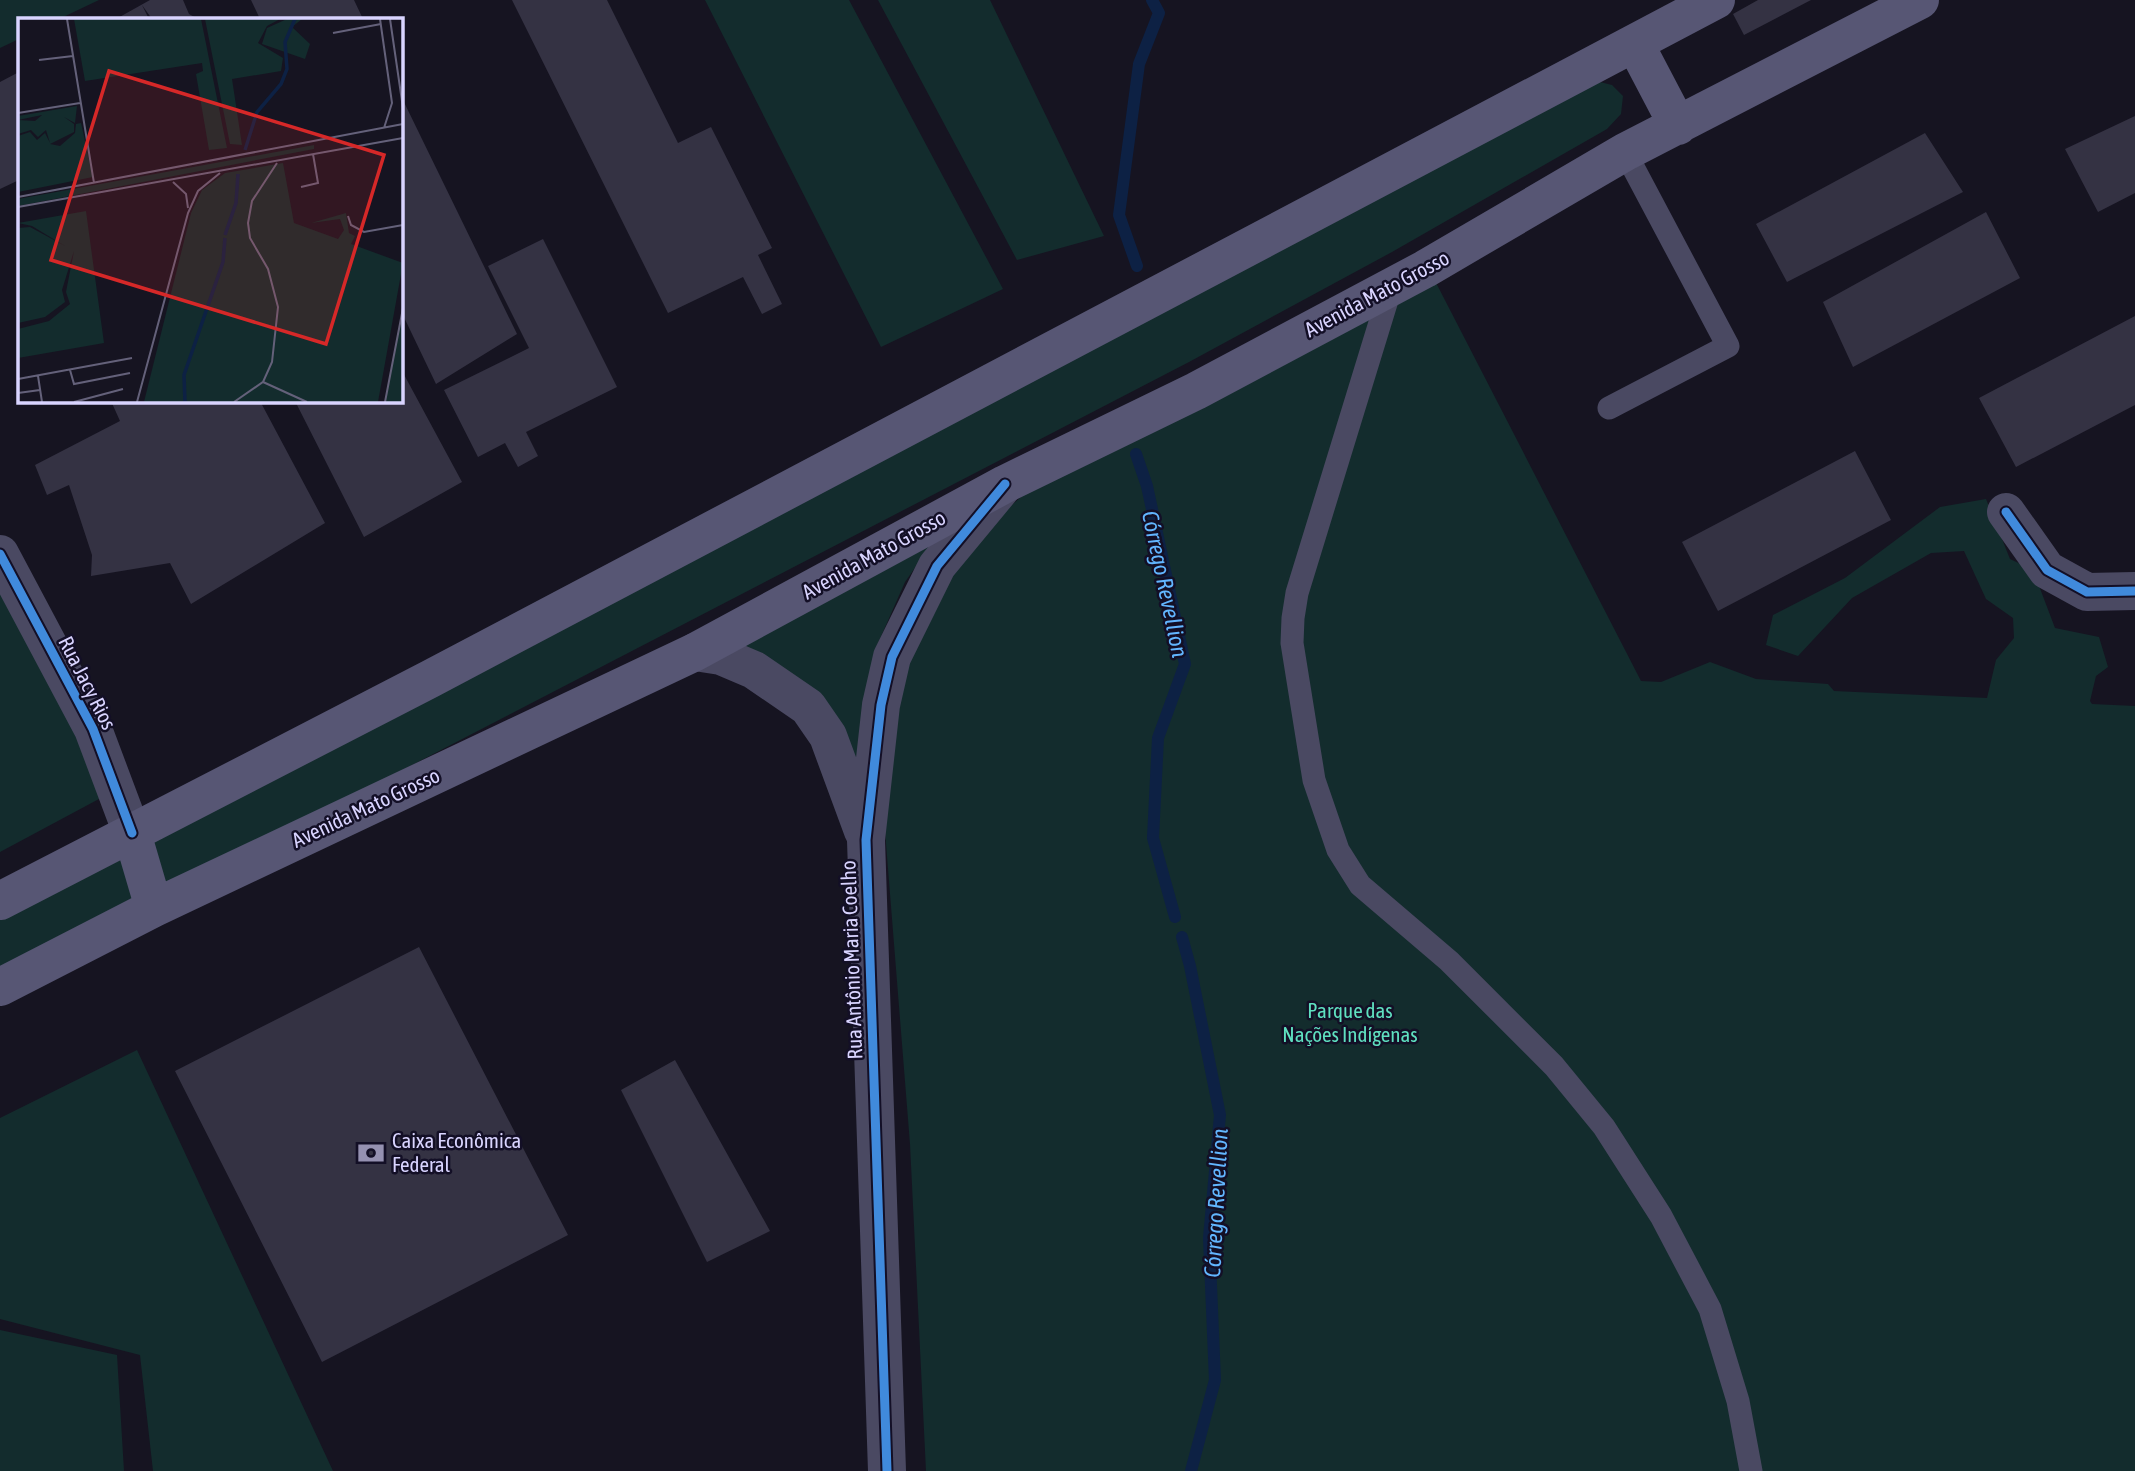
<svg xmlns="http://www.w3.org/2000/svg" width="2135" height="1471" font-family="'Asap Condensed',sans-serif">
  <rect width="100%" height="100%" fill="#161421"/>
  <path fill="#132c2d" d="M0,0H99L59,19H19V39L0,48Z
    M705,0H849L1003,289L881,347Z
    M878,0H990L1104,236L1017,260Z
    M1592,80L1612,85L1623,96L1621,114L1607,129L1392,252L1189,362L146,903L0,977V915Z
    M1432,275L1641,681L1661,682L1710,662L1756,679L1828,684L1834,691L1987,698L1996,660L2014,638L2013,618L1986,599L1964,551L1931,553L1852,598L1798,656L1766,645L1773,615L1845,578L1940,507L1986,499L2010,559L2033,570L2055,628L2099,637L2108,667L2096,676L2090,701L2092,704L2135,706V1471H926L910,1144L885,831L896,709L913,643L949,570L983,529L1045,477Z
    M936,538L905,582L875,650L857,789L740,647Z
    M0,587L112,792L0,852Z
    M137,1050L333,1471H153L140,1355L0,1319V1118Z
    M0,1330L117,1355L124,1471H0Z"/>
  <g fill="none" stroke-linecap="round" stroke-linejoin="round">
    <path stroke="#0d2144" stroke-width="12" d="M1137,266L1119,215L1139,64L1159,13L1152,0
      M1136,454L1147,486L1185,664L1158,738L1153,838L1175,917
      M1182,937L1190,966L1220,1115L1209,1238L1215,1380L1191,1471"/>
  </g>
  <path fill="#343243" d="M150,0H183L189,14L198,19H152L142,5L149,19H116Z
    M251,0H354L363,19H260Z
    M512,0H607L678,143L711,127L772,248L758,255L782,304L762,314L743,277L668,313Z
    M1758,0H1811L1744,35L1733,14Z
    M19,72V180L0,189V82Z
    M401,96L517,334L436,384L401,311Z
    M2135,116V193L2098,212L2065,149Z
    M1925,133L1963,192L1787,282L1756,224Z
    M1986,212L2020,278L1853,367L1823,302Z
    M543,239L617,387L526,432L538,456L518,467L505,443L478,457L444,390L529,348L488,266Z
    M2135,316V405L2016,467L1979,398Z
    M401,369L462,482L364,537L295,401H401Z
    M111,401H260L325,523L191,604L170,563L91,576L92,555L69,485L47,495L35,465L120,421Z
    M1855,451L1891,520L1718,611L1682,542Z
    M419,947L568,1235L322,1362L175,1071Z
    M675,1060L770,1231L707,1262L621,1090Z"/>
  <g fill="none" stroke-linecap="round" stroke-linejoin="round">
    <path stroke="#4a4962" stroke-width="23" d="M1391,287L1297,593L1293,618L1292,643L1314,780L1338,850L1360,885L1449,961L1554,1066L1604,1127L1661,1216L1710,1309L1738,1401L1751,1471
      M1609,408L1728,346L1625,152"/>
    <path stroke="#4a4962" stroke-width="38" d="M2006,512L2047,570L2087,592L2135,591
      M0,554L93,729L132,833"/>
    <path stroke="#4a4962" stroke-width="38" d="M695,652L721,656L754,670L808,707L828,736L863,831
      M887,1471L866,840L881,705L892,657L937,566L1004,485"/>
    <path stroke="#575674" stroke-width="38" d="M1635,44L1678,126
      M132,833L154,908
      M0,901L430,679L1716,0
      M0,987L154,908L695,652L1005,484L1196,391L1425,269L1625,152L1920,0"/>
    <defs>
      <path id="cycleway" d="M2006,512L2047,570L2087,592L2135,591
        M0,554L93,729L132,833
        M887,1471L866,840L881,705L892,657L937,566L1005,484"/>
    </defs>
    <use href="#cycleway" stroke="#130f26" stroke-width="13"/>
    <use href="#cycleway" stroke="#408adc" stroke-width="9"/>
  </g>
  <defs>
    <symbol id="bank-bare" viewBox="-9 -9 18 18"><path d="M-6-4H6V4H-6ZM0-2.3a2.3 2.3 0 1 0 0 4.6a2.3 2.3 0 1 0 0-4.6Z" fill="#9591b1" stroke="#130f26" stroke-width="2.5" paint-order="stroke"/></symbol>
  </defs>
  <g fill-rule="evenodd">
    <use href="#bank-bare" x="352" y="1134" width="38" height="38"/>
  </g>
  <g text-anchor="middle" stroke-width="5" stroke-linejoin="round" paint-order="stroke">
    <g font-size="21" fill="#d9d4ff" stroke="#130f26">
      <text transform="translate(1377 294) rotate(-28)" y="7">Avenida Mato Grosso</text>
      <text transform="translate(874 555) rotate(-29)" y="7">Avenida Mato Grosso</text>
      <text transform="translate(87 683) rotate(63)" y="7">Rua Jacy Rios</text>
      <text transform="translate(366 808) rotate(-25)" y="7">Avenida Mato Grosso</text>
      <text transform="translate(852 960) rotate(-92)" y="7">Rua Antônio Maria Coelho</text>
    </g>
    <g font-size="21" fill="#5fe0c0" stroke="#130f26">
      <text x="1350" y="1018">Parque das<tspan x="1350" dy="24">Nações Indígenas</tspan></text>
    </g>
    <g font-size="21" fill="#d9d4ff" stroke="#130f26" text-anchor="start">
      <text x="392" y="1148">Caixa Econômica<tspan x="392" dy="24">Federal</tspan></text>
    </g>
    <g font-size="23" font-style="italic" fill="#62b6ff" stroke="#130f26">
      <text transform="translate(1165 584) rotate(78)" y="8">Córrego Revellion</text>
      <text transform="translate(1216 1203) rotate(-87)" y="8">Córrego Revellion</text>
    </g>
  </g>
  <g transform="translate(18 18)">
    <rect width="385" height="385" fill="#161421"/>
    <path d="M56,1H183L209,130L191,132L178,56L185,53L184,45L67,63ZM187,1H262L249,8L240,25L265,40L263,53L214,61L224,127L212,126ZM269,1H284L274,9L292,26L287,41L244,26L249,10ZM59,88L57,105L46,99L56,106V114L32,126L42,128L57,115L58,106L63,105L75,159L0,174V118L12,114L19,122L27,115L32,125L28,112L20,119L13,112L0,116V102L17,103L24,97L0,102V98ZM296,127V131L0,188V181ZM265,145L276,205L320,221L326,212L322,201L293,205L328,195L331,215L337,218L333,226L385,245L360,384H126L173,195L184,172L207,155ZM68,193L86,325L0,340V311L31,303L52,286L48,274L56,233L44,272L47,284L27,299L0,305V210L12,209L47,228L14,208L0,205ZM385,294V384H367Z" fill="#132c2d"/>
    <path fill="none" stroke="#0d2144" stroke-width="3.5" d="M227,132L239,94L263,66L269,51L267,24L277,1M207,217L218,185L220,156M167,384L166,357L205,244L207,220"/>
    <path fill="none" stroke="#64617a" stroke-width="2" d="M49,1L76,165M362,1L374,85L366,110M372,1L385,90M315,15L363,6M21,42L55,38M0,95L62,85M155,164L168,176L170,190M283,169L300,165L295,136M0,179L385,106M0,189L385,120M330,198L333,207L346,214L385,207M52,352L56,366L112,355M20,358L24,384M0,361L114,340M245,364L254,344L260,289L250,251L232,220L230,205L234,183L259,145M0,375L22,372M56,384L105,371M119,384L170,195L180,173L202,155M216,384L245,364L289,384M367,384L385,290"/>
    <path fill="#d62828" fill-opacity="0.15" stroke="#d62828" stroke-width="3.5" d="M91,53L366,137L308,326L33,242Z"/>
    <rect width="385" height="385" fill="none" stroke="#d9d4ff" stroke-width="3.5"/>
  </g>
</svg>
